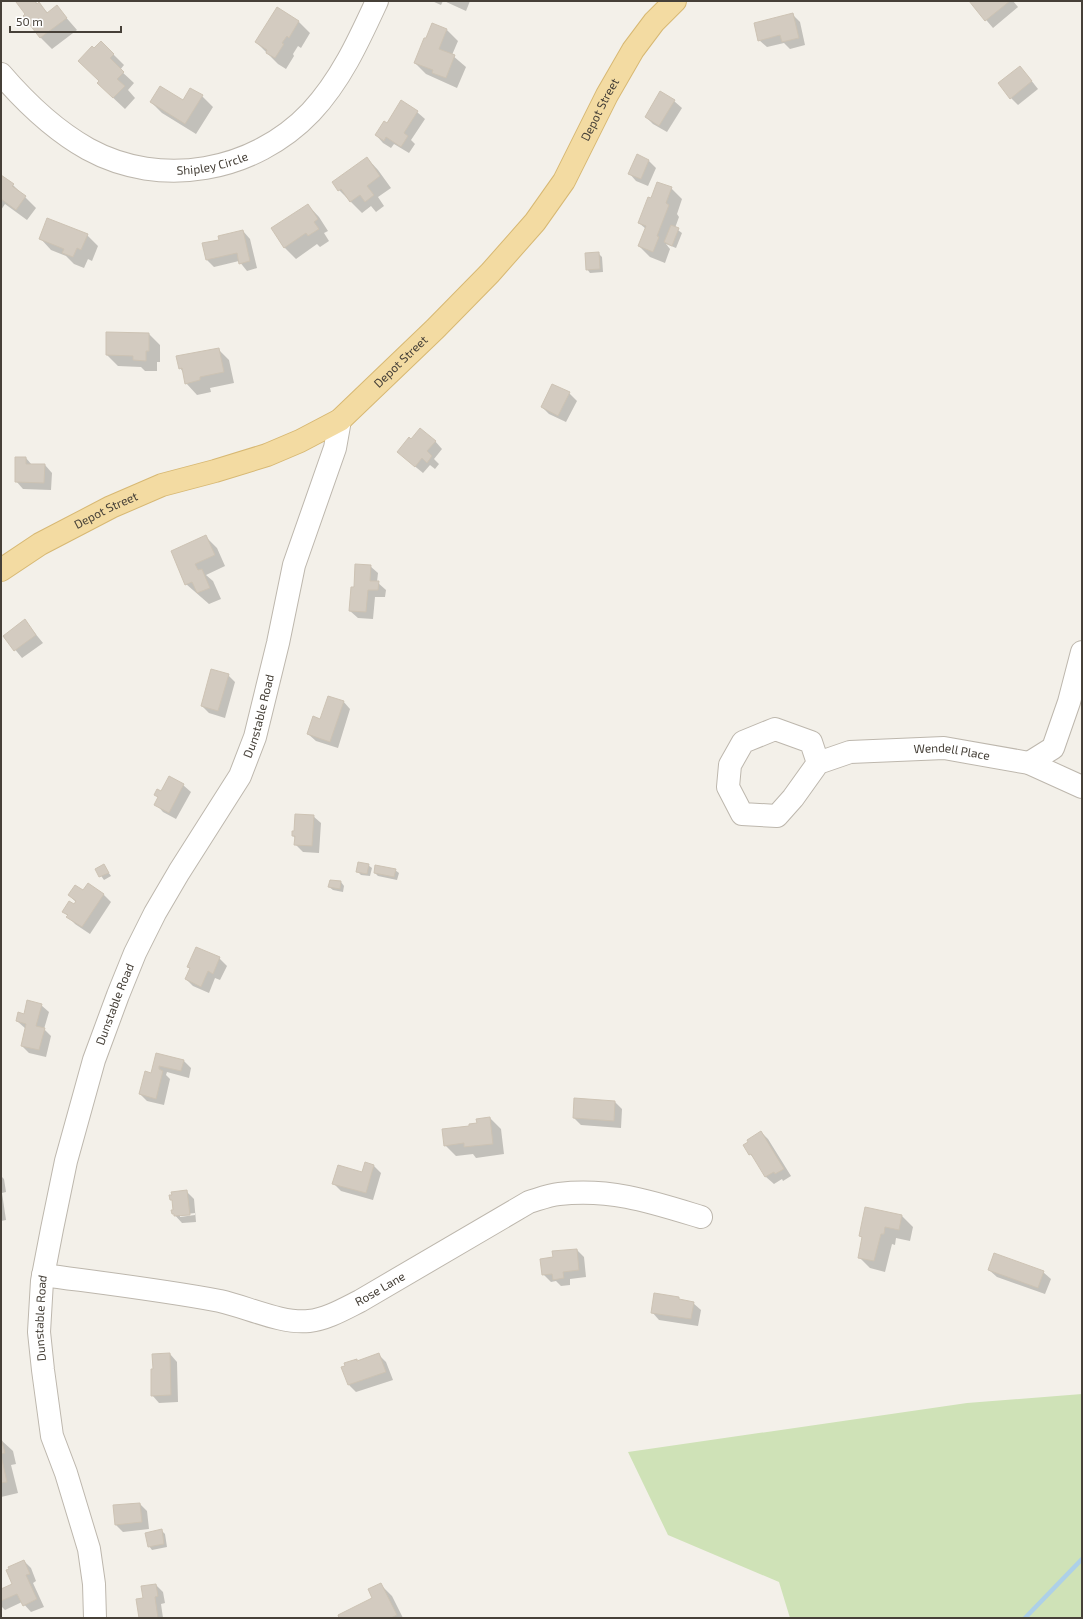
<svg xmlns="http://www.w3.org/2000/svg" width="1083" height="1619" font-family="'Exo 2',sans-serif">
  <rect width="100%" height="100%" fill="#f3f0e9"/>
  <path fill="#cfe2b7" d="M1082,1394V1617L1076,1618H790L779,1582L668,1535L628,1452L967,1403Z"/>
  <path fill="#0003" fill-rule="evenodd" d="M19,1H35L48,13L57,7L77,30L52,49L41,38L25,16L26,14Z
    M432,1H443L441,5Z
    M444,1H470L466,11Z
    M970,1H1013L1018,7L993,28Z
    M277,8L299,22L310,33L301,48L298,46L293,54L294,56L286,69L278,64L256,42Z
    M792,14L800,22L805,45L790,49L784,43L767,47L759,40Z
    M447,30L458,41L452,55L466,67L457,88L426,74L415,63Z
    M101,42L124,65L120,70L134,83L128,90L135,98L125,109L109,94L95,49Z
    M1027,75L1038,89L1018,105L1011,98Z
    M202,96L213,107L196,134L162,113L151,102L183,101Z
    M674,101L682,108L667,132L653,124L646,117Z
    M401,102L417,112L425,119L411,140L415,144L409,153L394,144L391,148L383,143L376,135L387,124Z
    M637,156L649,161L656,168L648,186L636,181L629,173Z
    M367,158L378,170L391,188L378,197L384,206L376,212L371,206L362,213L339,190Z
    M1,176L13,185L36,208L27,220L5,204L1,210Z
    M671,188L682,199L677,214L679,217L675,228L682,233L676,248L666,244L670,249L665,263L650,257L639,246L646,229L639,223L652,199Z
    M308,205L319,217L328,231L324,233L329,241L320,247L317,244L296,259L284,247Z
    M243,231L250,239L257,268L247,271L239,261L214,267L207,260L220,240Z
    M87,235L98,246L92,261L88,259L84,268L74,264L66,256L51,250L40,238Z
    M598,253L602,257L603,272L590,273L587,269Z
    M107,333L149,334L160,345V362H157V371H145L141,367L118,366L107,355Z
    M218,349L229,360L234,383L210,388L211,392L197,395L186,383L183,372L180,368Z
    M553,385L569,393L577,401L566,422L549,414L542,407Z
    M435,441L442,449L434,459L439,464L435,469L430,465L423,473L406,459Z
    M26,458L32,465H45L52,473L51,490L23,489L16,481Z
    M206,537L217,548L225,566L206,575L213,581L221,599L209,604L186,584Z
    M370,566L378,573L377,582L386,590L385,597H375L373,619L358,618L350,611L355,588Z
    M25,621L43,643L22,658L4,636Z
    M228,675L235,682L225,718L209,713L202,706Z
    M343,701L350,709L338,748L316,741L308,734L321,720Z
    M183,785L191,792L176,819L163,812L156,804L159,798L156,795Z
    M313,816L321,823L319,853L303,852L295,844L296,839L293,836L295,832Z
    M368,865L372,868L370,876L361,875L357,871Z
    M104,866L111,876L104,880L97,870Z
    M395,870L399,873L397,880L378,876L375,873Z
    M341,882L344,886L343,892L333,890L329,887Z
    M83,892L103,894L111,902L90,934L75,924L63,911L74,906L76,902L69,895Z
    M219,958L227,966L220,980L215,978L209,993L193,986L186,979L190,969L188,967Z
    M41,1005L49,1012L44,1029L51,1036L46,1057L29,1053L22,1046L26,1029L17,1021Z
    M157,1054L184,1061L191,1068L189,1078L167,1072L166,1075L170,1079L164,1105L147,1101L140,1094L152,1074Z
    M615,1102L622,1109L621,1128L581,1125L574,1118Z
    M490,1118L501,1129L504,1154L476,1158L473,1154L456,1156L445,1145L470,1127Z
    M761,1132L768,1139L791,1176L783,1181L782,1179L774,1184L766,1177L757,1161L750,1154Z
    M374,1166L381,1173L373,1200L341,1191L333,1183L363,1173Z
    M1,1176L4,1179L6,1192L2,1193L6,1220L1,1221Z
    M186,1191L194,1199L196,1222L182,1223L173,1213L174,1210V1202L171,1199ZM195,1213V1215L180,1217V1215Z
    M902,1216L913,1227L910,1241L896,1238L895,1245L892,1244L885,1272L870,1268L859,1257L863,1238L860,1235Z
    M577,1250L584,1257L586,1277L570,1279V1285L561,1286L556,1281L551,1282L543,1274Z
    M989,1270L1043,1272L1051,1279L1045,1294L997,1277Z
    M678,1298L682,1301L693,1303L701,1310L698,1326L659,1320L652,1312Z
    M170,1354L177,1362L178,1402L159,1403L152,1395L154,1370Z
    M379,1355L386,1362L393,1380L356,1392L349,1385L343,1368L356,1360L358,1362Z
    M1,1440L13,1451L16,1464L11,1465L18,1493L1,1497Z
    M140,1504L147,1511L149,1529L123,1532L116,1525Z
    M161,1530L165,1534L167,1547L152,1550L149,1546Z
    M24,1561L31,1568L36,1581L33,1583L44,1607L31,1612L22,1602L5,1610L1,1606V1590L13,1584Z
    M380,1584L392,1596L403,1618H341L374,1598Z
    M156,1585L163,1592L165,1603L161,1604L163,1618H140L144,1599Z"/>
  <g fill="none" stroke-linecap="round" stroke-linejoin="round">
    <path stroke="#add0e8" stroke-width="4.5" d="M1025,1618L1082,1559"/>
  </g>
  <path fill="#d3cbc0" stroke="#cdc3b4" d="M18,1H34L37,4L39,2L47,13L57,5L67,18L40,38L23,16L25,14L16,2Z
    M969,1H1010L985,21Z
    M277,7L299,21L289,38L287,36L282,43L284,44L275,58L266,53L267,50L255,42Z
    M793,13L799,38L782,42L780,35L758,41L754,23Z
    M432,23L447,29L439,49L455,55L446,78L432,73L433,70L414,63L424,38H426Z
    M101,41L114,54L110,58L124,72L117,79L125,86L113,98L97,83L99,81L78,61L92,46L94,48Z
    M1020,66L1032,81L1010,99L998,83Z
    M160,86L183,100L190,88L203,95L185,124L150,102Z
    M660,91L675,100L659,126L645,117Z
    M401,100L418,111L404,133L408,136L401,147L386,137L384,141L375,135L384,121L387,123Z
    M637,154L649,160L641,179L628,174Z
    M367,157L380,176L367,186L374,195L365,202L360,195L350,202L341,189L338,191L332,182Z
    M1,175L14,184L12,186L26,196L16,210L1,199Z
    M657,182L672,187L666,203L669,205L657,236L659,237L653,252L638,246L646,226L638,223L648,197L651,198Z
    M308,204L318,219L314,222L319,229L308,236L306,233L284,248L271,228Z
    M47,218L88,234L81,250L77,248L73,257L62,253L64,249L39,239Z
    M671,225L679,228L672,246L664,242Z
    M243,230L250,261L239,264L237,253L206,260L202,243L219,240L218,236Z
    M599,252L600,269L586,270L585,253Z
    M106,332L149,333V351H146V361L133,360V356L106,355Z
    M219,348L224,372L200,377V380L185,384L182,368L179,369L176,356Z
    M552,384L570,392L558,416L541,407Z
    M420,428L436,441L427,451L432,456L427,463L422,458L415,467L397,452L409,437L411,439Z
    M15,457H26V464H45L44,483L15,482Z
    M206,535L215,555L195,564L198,570L202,569L210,588L197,593L192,582L185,585L171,551Z
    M355,564L371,565L370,581H379L378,590H368L366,612L349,611L351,587H354Z
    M25,619L36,635L14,651L3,636Z
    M211,669L229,674L218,711L201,706Z
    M328,696L344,701L330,742L307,734L313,716L320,719Z
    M169,776L184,784L169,813L154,805L158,797L154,795L157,789L161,791Z
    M295,814L314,815L312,846L294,845L295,836H292V831H294Z
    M358,862L369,864L367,874L356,872Z
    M104,864L109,873L99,877L95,869Z
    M375,865L396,869L394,877L374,873Z
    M330,880L341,881L340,889L328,887Z
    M88,883L104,894L82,927L66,917L68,915L62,912L69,901L74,904L76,901L68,895L75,885L83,890Z
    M196,947L220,957L213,974L208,971L201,987L185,979L190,968L187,967Z
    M27,1000L42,1004L36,1026L45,1028L39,1050L21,1046L26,1024L16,1021L18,1012L24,1014Z
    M156,1053L184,1060L181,1071L159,1066V1069L163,1071L156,1099L139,1094L145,1071L151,1073Z
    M574,1098L615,1101L614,1121L573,1118Z
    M490,1117L493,1144L464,1147V1143L444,1146L442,1129L469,1126V1124L477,1123L476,1119Z
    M761,1131L784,1169L775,1174L774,1172L765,1177L751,1154L749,1155L743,1145L748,1142L747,1140Z
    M365,1162L374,1165L366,1193L332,1184L338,1165L362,1172Z
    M187,1190L190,1215L174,1216V1214H172L171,1210H173L172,1200H170L169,1195H172L171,1192Z
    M865,1207L902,1215L899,1230L885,1227L884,1234H881L874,1261L858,1258L862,1237L859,1236Z
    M577,1249L579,1270L563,1272L564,1278L553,1280L552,1274L542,1275L540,1259L553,1257L552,1251Z
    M994,1253L1044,1271L1038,1288L988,1270Z
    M654,1293L679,1297V1299L694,1302L691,1319L651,1313Z
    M170,1353L171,1395L151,1396V1369H153L152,1354Z
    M379,1353L386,1372L348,1385L341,1367L345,1366L344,1363L357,1359V1361Z
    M1,1438L5,1453L1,1454Z
    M1,1455L7,1482L1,1483Z
    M140,1503L142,1522L115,1525L113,1505Z
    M162,1529L164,1544L148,1547L145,1533Z
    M24,1560L30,1574L26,1575L37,1599L23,1606L17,1594L1,1601V1589L12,1584L6,1570L9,1569L8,1567Z
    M381,1583L397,1615L391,1618H339L338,1615L372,1598L368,1589Z
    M156,1584L158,1596L155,1597L158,1618H139L136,1599L143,1598L141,1586Z"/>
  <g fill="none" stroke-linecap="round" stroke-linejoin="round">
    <defs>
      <g id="minor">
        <path id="s1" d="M1,74C26,103 54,130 88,149C161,189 254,172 311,112C341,80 359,40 377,1"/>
        <path id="s2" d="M818,763L811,742L775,729L743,742L730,765L728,787L742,814L777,816L793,798L818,763L850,752L944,748L1029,763L1082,787"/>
        <path d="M1029,763L1053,748L1069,702L1082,652"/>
        <path id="s3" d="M43,1275C102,1283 162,1290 220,1301C247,1307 282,1324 309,1321C327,1319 344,1309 360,1301L529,1202C539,1199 549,1195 559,1194C611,1188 652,1202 701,1217"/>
        <path id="s4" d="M95,1618L94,1584L89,1549L66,1473L52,1436L43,1370L39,1332L42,1281L52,1229L66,1161L94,1060L118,995L135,953L155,913L179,872L240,776L255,737L278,643L294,565L335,448L340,420"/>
      </g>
      <g id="major">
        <path id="s5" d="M1,570L40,544L111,507L162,485L215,471L267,455L300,441L340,420L435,329L490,273L535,222L564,181L607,95L633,50L654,22L675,1"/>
      </g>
    </defs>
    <use href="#minor" stroke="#bdb7ad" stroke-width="24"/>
    <use href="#major" stroke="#d7b873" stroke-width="24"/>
    <use href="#minor" stroke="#fff" stroke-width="22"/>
    <use href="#major" stroke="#f3dba2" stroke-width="22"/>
  </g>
  <g text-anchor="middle" stroke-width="3" stroke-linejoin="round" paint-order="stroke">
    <g font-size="12" fill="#464038" stroke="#fff">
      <text dy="4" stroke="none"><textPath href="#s5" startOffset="781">Depot Street</textPath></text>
      <text dy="4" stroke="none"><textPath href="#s1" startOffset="244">Shipley Circle</textPath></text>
      <text dy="4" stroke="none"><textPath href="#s5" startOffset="457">Depot Street</textPath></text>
      <text dy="4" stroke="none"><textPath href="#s5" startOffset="121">Depot Street</textPath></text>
      <text dy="4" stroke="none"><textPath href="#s4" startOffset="955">Dunstable Road</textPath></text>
      <text dy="4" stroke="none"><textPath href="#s2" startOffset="412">Wendell Place</textPath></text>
      <text dy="4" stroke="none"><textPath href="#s4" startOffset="631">Dunstable Road</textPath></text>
      <text dy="4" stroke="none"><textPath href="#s3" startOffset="349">Rose Lane</textPath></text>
      <text dy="4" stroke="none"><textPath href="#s4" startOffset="307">Dunstable Road</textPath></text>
    </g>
  </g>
  <rect width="1083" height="1619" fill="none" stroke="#464038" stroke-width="4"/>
  <path d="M10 26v6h111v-6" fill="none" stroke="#464038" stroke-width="2"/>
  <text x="16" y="26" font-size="12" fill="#464038" stroke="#ffffff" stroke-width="3" paint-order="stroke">50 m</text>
</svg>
